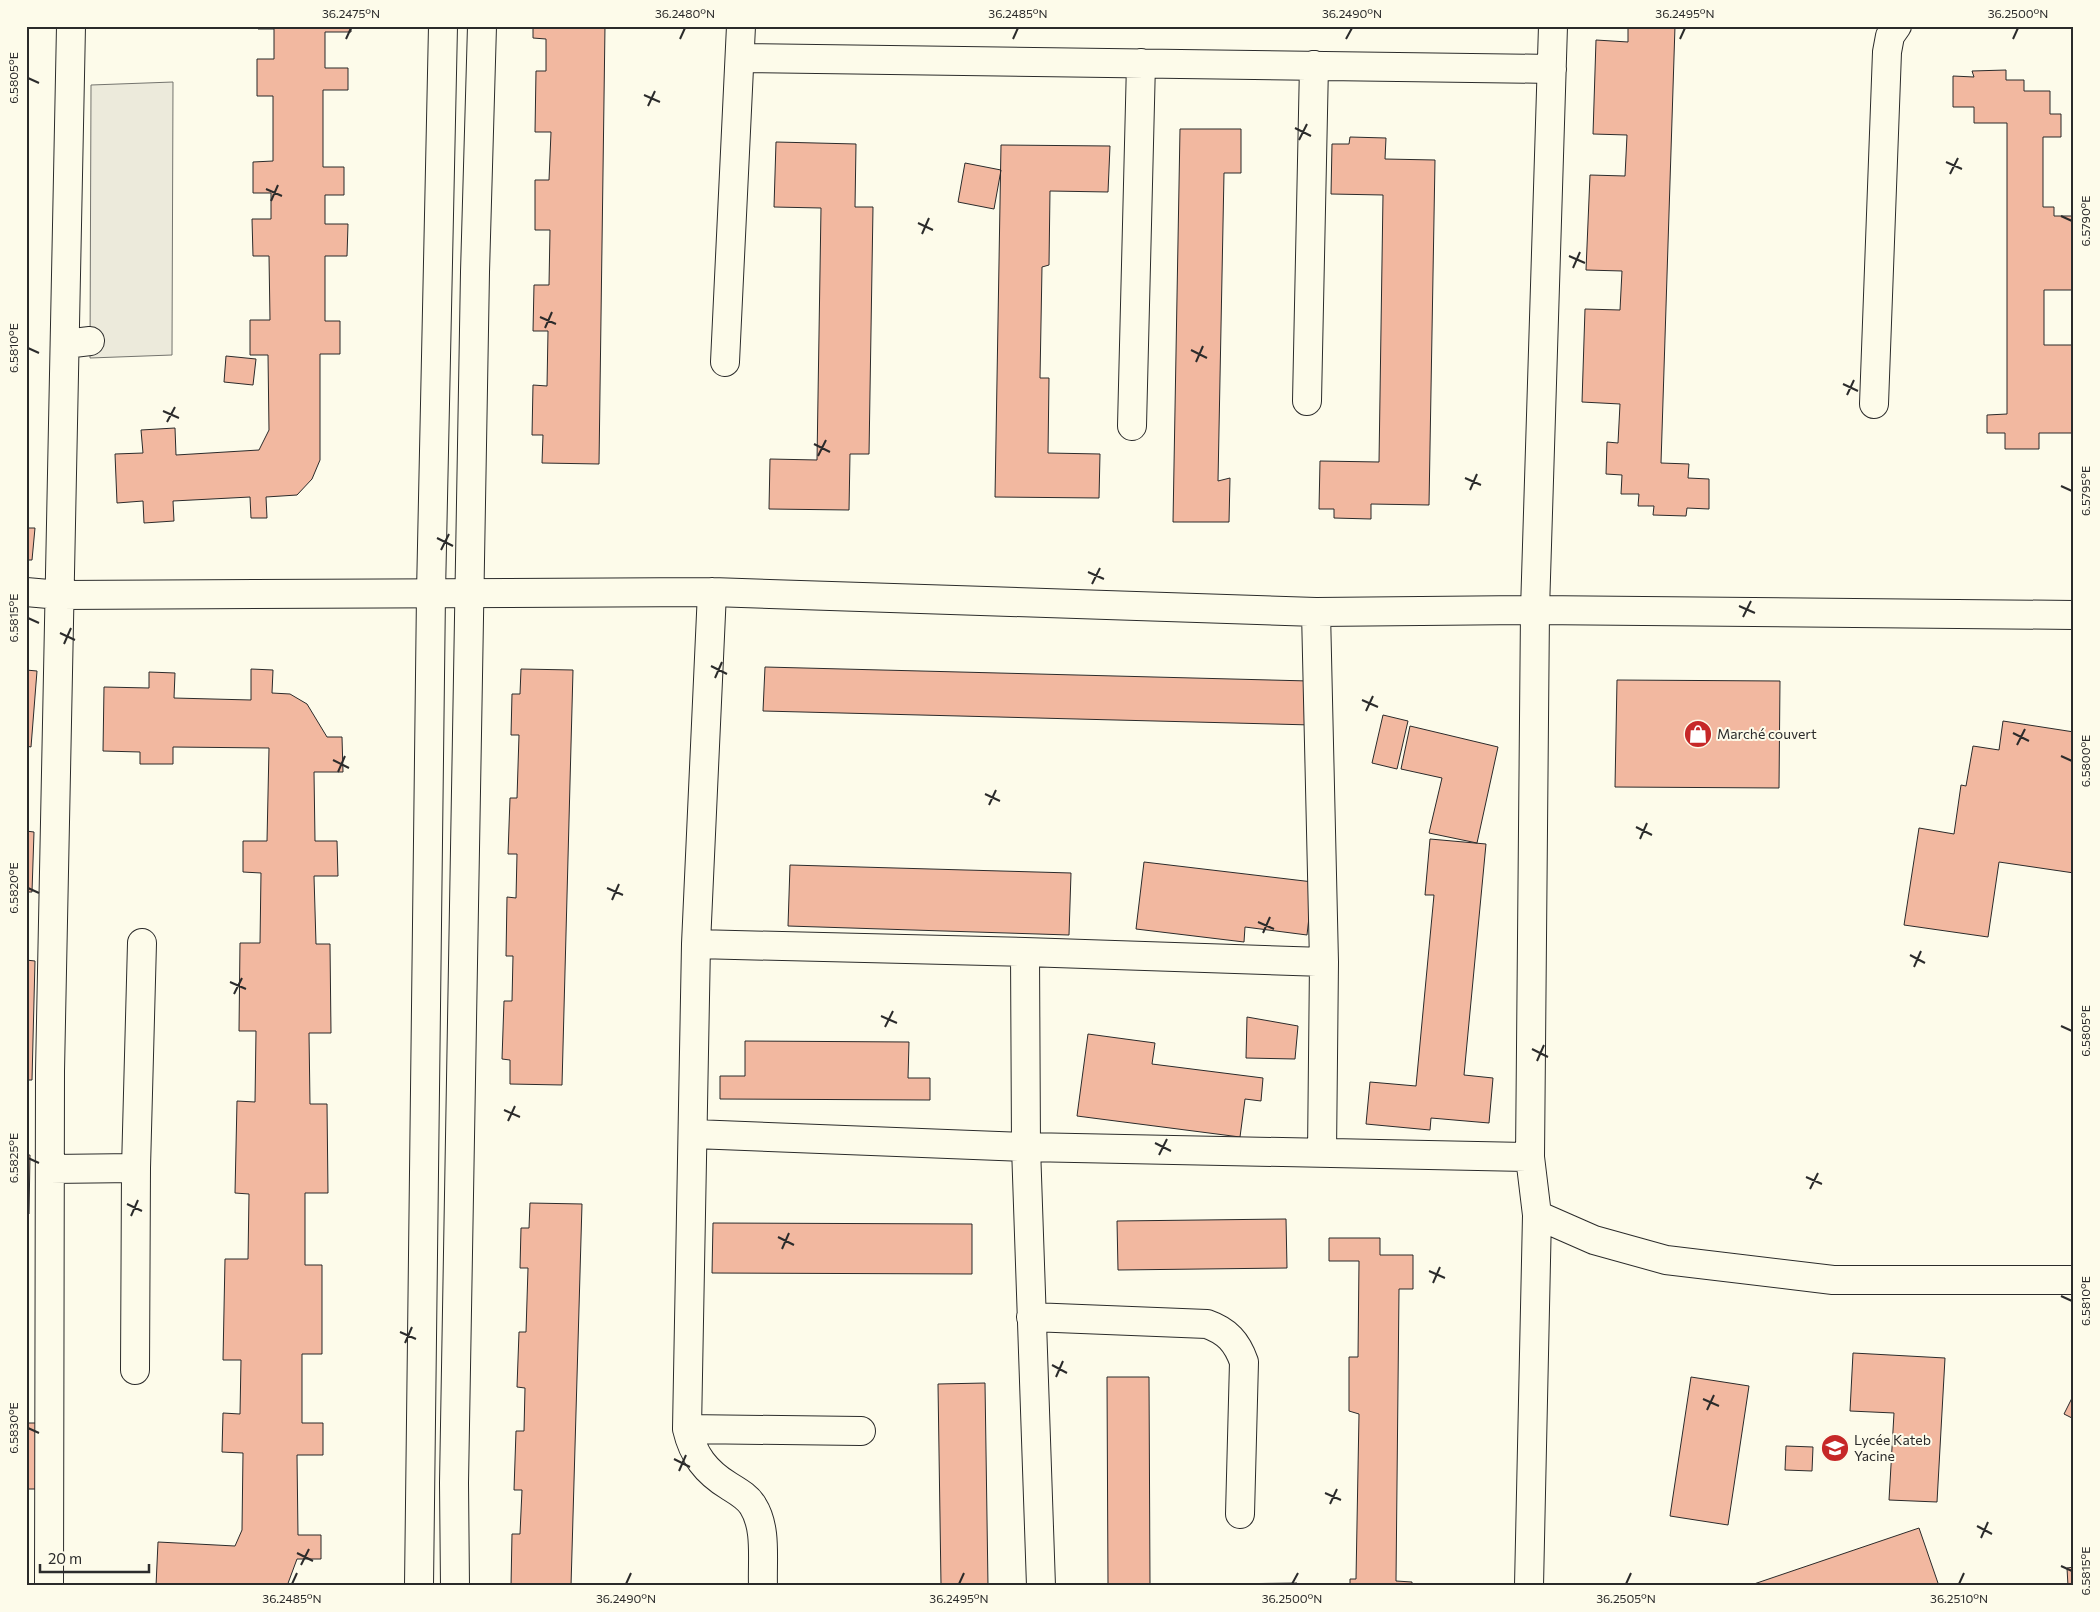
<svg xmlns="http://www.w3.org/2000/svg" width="2100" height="1612" font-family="Commissioner,sans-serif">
  <rect width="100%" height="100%" fill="#fdfbea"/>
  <path fill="#eceadb" stroke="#74746e" d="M173,82L172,355L90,358L91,85Z"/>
  <path fill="#f2b8a0" stroke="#2b2b2b" d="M258,26H351V32H325V68H348V90H323V167H344V195H325V224H348L347,256H325V321H340V354H320V460L312,479L297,495L266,497L267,518H251L250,497L173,501L174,521L144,523L143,501L117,503L115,454L143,453L141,430L175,428L176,455L259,450L269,430L268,355H250V320H270L269,256H253L252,219H271V193H253V162L273,161V96H257V59H274V29H258Z
    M533,26H605L599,464L542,463L543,435H532L533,385L547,386L548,331H533L534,285H549L550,230H535V180H549L551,132H535L536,71H546V39L533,38Z
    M896,26H919V28H896Z
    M1628,26H1675L1661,463L1689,464L1688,478L1709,479V509L1687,508L1686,516L1653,515L1654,506H1638L1639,494H1621L1622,475L1606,474L1607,442L1618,443L1620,404L1582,402L1585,309L1620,310L1622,271L1586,270L1590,175L1625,176L1627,135L1593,134L1596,40L1628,42Z
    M2006,70V80H2024V91H2050V114H2061V137H2043V207H2054V216H2074V290H2044V345H2074V433H2039V449H2005V433H1987V415L2007,414V123H1974V107H1953V76L1974,77L1972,71Z
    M1180,129H1241V173H1224L1218,481L1230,478L1229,522H1173Z
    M1350,137L1386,138L1385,159L1435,160L1429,505L1371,504V519L1334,518V509H1319L1320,461L1379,462L1383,195L1331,194L1332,144H1349Z
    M776,142L856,144L855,207H873L869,454H850L849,510L769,509L770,459L817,460L821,208L774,207Z
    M1001,145L1110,146L1108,192L1050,191L1049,265L1042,267L1040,378H1049L1048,453L1100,454L1099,498L995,497Z
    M965,163L1001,170L994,209L958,202Z
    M226,356L256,359L253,385L224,382Z
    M26,528H35L32,560H26Z
    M765,667L1309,681L1312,725L763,711Z
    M251,669L273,670L272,693L290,694L307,704L327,737H342L343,772H314L315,841H337L338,876H314L316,944H330L331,1033H309L310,1104H327L328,1193H305V1265H322V1354H302V1423H323V1455H297L298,1535H321V1559H297L287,1586H156L158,1542L235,1546L242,1530L243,1453L222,1452L223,1413L240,1414L241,1360H223L225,1259H248L249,1194L235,1193L237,1101L255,1102L256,1031H239L240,943H260L261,873L243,872V841H267L269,748L173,747V764H140V752L103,751L104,687L149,688V672L175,673L174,698L251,700Z
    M521,669L573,670L562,1085L510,1084V1060L502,1059L504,1001H512L513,956H506L507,897L516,898L517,854H508L510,798H517L519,735H511L512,694H520Z
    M26,670L37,671L31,747L26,746Z
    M1617,680L1780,681L1779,788L1615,787Z
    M1383,715L1408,721L1397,769L1372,763Z
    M2003,721L2074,732V873L1999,862L1988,937L1904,925L1919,828L1954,834L1961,785L1966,786L1973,746L1999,750Z
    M1410,726L1498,747L1477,843L1429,833L1442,778L1401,769Z
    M26,831L34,832L32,892H26Z
    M1430,839L1486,844L1464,1075L1493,1078L1489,1123L1431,1118L1430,1130L1366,1124L1370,1082L1416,1086L1434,895H1425Z
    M1144,862L1313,882L1307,935L1245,927L1244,942L1136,929Z
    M790,865L1071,873L1069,935L788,926Z
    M26,960L35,961L32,1080H26Z
    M1247,1017L1298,1026L1295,1059L1246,1058Z
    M1088,1034L1155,1043L1152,1064L1263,1078L1261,1101L1245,1099L1240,1137L1077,1116Z
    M745,1041L909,1042L908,1078H930V1100L720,1099V1076H745Z
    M26,1155H30L29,1214L26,1213Z
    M530,1203L582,1204L571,1586H511L512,1534H520L522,1490H514L516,1431H524L525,1388L517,1387L519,1332H526L528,1268H520L521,1228H529Z
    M1286,1219L1287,1268L1118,1270L1117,1221Z
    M713,1223L972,1224V1274L712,1273Z
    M1329,1238H1380V1255H1413V1289H1399L1396,1581L1412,1582V1586H1350V1579H1356L1359,1414L1349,1411V1357H1358L1359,1261H1329Z
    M1853,1353L1945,1358L1937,1502L1889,1500L1894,1413L1850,1411Z
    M1107,1377H1149L1150,1585L1297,1583V1586H1108Z
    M1691,1377L1749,1386L1728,1525L1670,1516Z
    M985,1383L988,1586H899L941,1585L938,1384Z
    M2074,1394V1419L2064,1414Z
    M26,1423H39L36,1489H26Z
    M1786,1446L1813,1447L1812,1471L1785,1470Z
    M1919,1528L1939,1586H1748Z
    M2074,1567V1586H2068L2067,1568Z"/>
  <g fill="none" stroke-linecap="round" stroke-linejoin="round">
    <defs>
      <path id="minor" d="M740,58L1552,69
        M65,344L90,341
        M725,362L741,26
        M1307,401L1314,65
        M1874,404L1887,52L1890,36L1897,26
        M1132,426L1141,63
        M26,592L60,595L712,592L1316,612L1535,610L2074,615
        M712,592L696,944L687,1429C693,1455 706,1472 729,1486C737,1491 748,1497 753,1506C767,1528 762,1560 763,1586
        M1316,612L1324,962L1322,1153
        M696,944L1025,952L1324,962
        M1025,952L1026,1147L1041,1586
        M694,1134L1026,1147L1530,1157
        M50,1169L136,1168
        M1537,1215L1594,1240L1666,1260L1833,1280H2074
        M1031,1317L1207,1324C1227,1331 1237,1342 1244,1362L1240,1514
        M135,1370L136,1168L142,943
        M687,1429L861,1431
        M49,1586L50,1071L71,26
        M1529,1586L1537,1215L1530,1157L1535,610L1553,26"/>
      <path id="major" d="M419,1586L431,593L443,26
        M455,1586L454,1483L475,272L482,26"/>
    </defs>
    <use href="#minor" stroke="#2b2b2b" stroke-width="30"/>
    <use href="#major" stroke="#2b2b2b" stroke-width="30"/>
    <use href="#minor" stroke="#fdfbea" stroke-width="28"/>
    <use href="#major" stroke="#fdfbea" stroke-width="28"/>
  </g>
  <path fill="none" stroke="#2b2b2b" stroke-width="2" d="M346,39L351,28M680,39L685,28M1013,39L1018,28M1346,39L1352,28M1680,39L1685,28M2013,39L2018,28M28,78L39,83M644,95L660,102M648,106L655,91M1295,128L1311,136M1299,140L1307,124M1946,162L1962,169M1950,174L1958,158M266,189L282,196M271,201L278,185M2061,216L2072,221M918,223L933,230M922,234L929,218M1569,256L1585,263M1573,268L1580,252M540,317L556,324M545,328L552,312M28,348L39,353M1191,350L1207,358M1196,362L1203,346M1843,384L1858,391M1847,395L1854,380M163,411L179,418M167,422L175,407M814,444L830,452M818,456L826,440M1465,478L1481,485M2061,486L2072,491M1470,490L1477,474M437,538L453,546M441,550L449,534M1088,572L1104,579M1092,584L1100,568M1739,606L1755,613M1743,617L1751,601M28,618L39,623M60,633L75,640M64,644L71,628M711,666L727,674M715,678L722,662M1362,700L1378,707M1366,711L1373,696M2013,733L2029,741M2017,745L2025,729M2061,756L2072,761M333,760L349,768M338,772L345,756M985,794L1000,801M989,805L996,790M1636,827L1652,835M1640,839L1647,823M28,888L39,893M607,888L623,895M612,900L619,884M1258,922L1274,929M1263,933L1270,917M1910,955L1925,963M1914,967L1921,951M230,982L246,989M234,994L242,978M881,1016L897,1023M2061,1026L2072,1031M885,1027L893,1011M1532,1049L1548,1057M1537,1061L1544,1045M504,1110L520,1117M508,1121L515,1106M1155,1143L1171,1151M1159,1155L1167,1139M28,1158L39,1163M1806,1177L1822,1184M1810,1189L1818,1173M127,1204L142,1211M131,1216L138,1200M778,1237L794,1245M782,1249L789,1233M1429,1271L1445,1278M1433,1283L1440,1267M2061,1296L2072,1301M400,1332L416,1339M405,1343L412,1327M1052,1365L1067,1373M1056,1377L1063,1361M1703,1399L1719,1406M1707,1410L1714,1395M28,1428L39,1433M674,1459L690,1467M679,1471L686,1455M1325,1493L1341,1500M1330,1504L1337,1489M1977,1526L1992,1534M1981,1538L1988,1522M297,1553L313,1561M301,1565L309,1549M2061,1566L2072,1571M292,1584L297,1573M626,1584L631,1573M959,1584L964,1573M1292,1584L1298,1573M1626,1584L1631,1573M1959,1584L1964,1573"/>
  <defs>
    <symbol id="shop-disc" viewBox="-11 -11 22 22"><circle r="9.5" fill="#c62828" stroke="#fdfbea"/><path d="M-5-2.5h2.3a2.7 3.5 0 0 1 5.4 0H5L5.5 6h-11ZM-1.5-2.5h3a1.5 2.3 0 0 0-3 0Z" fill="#fff"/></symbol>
    <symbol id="school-disc" viewBox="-11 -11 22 22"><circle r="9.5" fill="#c62828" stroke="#fdfbea"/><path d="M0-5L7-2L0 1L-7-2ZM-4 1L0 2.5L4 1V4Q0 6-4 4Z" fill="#fff"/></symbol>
  </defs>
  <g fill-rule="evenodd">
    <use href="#shop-disc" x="1682" y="718" width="32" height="32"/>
    <use href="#school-disc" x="1819" y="1432" width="32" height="32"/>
  </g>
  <g text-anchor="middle" stroke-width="4" stroke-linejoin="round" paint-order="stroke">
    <g font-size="14" fill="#2b2b2b" stroke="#fdfbea" text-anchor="start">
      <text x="1717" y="739">Marché couvert</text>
      <text x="1854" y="1445">Lycée Kateb<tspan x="1854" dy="16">Yacine</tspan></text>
    </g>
  </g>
  <rect width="2100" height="1612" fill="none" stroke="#fdfbea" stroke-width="55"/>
  <path d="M40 1564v8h109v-8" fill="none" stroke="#2b2b2b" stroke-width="2.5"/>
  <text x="48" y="1564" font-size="15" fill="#2b2b2b" stroke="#fdfbea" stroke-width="4" paint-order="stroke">20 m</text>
  <rect x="28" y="28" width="2044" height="1556" fill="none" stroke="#2b2b2b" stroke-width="2"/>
  <g font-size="12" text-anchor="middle" fill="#2b2b2b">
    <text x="351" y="18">36.2475°N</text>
    <text x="685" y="18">36.2480°N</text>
    <text x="1018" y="18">36.2485°N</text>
    <text x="1352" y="18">36.2490°N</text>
    <text x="1685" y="18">36.2495°N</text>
    <text x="2018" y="18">36.2500°N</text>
    <text transform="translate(14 78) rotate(-90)" y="4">6.5805°E</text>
    <text transform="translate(2086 221) rotate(-90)" y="4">6.5790°E</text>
    <text transform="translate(14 348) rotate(-90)" y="4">6.5810°E</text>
    <text transform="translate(2086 491) rotate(-90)" y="4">6.5795°E</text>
    <text transform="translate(14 618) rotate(-90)" y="4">6.5815°E</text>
    <text transform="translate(2086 761) rotate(-90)" y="4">6.5800°E</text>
    <text transform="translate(14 888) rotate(-90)" y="4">6.5820°E</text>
    <text transform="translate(2086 1031) rotate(-90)" y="4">6.5805°E</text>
    <text transform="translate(14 1158) rotate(-90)" y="4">6.5825°E</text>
    <text transform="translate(2086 1301) rotate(-90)" y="4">6.5810°E</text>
    <text transform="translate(14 1428) rotate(-90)" y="4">6.5830°E</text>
    <text transform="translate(2086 1571) rotate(-90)" y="4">6.5815°E</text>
    <text x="292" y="1603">36.2485°N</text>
    <text x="626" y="1603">36.2490°N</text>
    <text x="959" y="1603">36.2495°N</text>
    <text x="1292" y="1603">36.2500°N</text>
    <text x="1626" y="1603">36.2505°N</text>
    <text x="1959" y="1603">36.2510°N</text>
  </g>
</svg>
